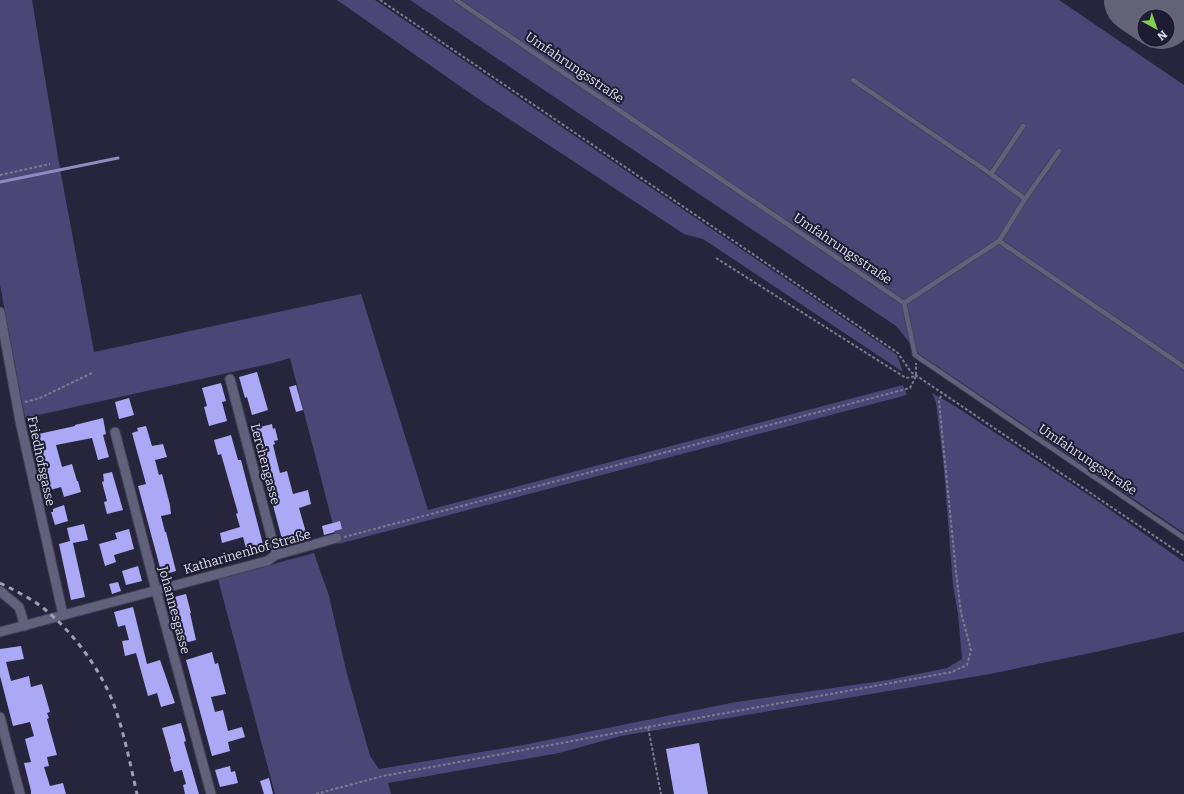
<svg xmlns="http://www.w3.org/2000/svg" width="1184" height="794" font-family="Bitter,serif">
  <rect width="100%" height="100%" fill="#26253c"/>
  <path fill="#4a4777" d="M0,0H32L59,163L94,352L361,294L428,510L903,385L907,395L338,544L290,358L273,363L25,418L0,285Z
    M337,0H375L897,355L903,372L703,239L684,234L474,96Z
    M410,0H1059L1184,85V533L919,354L896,326Z
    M932,393L955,406L1102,504L1184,562V632L1100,651L990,674L621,736L559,753L388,783L391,794H275L218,579L314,553L329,596L346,670L370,756L379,769L523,745L736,702L888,680L947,668L962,659L958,614L953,585L944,469L936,402Z"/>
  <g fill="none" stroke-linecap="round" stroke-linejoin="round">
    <path stroke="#8e8bc0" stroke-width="3" d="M0,182L118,158"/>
    <path stroke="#636277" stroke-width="66" d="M1137,0L1161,16"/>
  </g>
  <path fill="#aba9f5" d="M257,372L268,410L252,415L247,397L245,398L239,377Z
    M221,383L226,401L222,402L227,421L209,426L204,407L207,406L202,388Z
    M296,385L303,410L296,412L289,387Z
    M129,398L134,415L119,419L115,402Z
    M103,418L106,434L103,435L109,457L98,460L92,438L56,445L62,467L72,464L77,481H78L81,492L64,497L61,487L47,491L34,435L75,426V425Z
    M272,424L273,429L275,428L278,440L274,441L275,444L273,445L280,473L287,471L293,494L308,490L311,504L299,508L307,536L283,543L260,456L262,455L261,451H262L256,428Z
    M146,426L152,446L163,444L167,457L155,460L159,475L162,474L170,505L171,514L161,516L165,532H166L176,571L162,575L138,486L146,484L132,433L138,431L137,428Z
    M231,435L238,460H241L264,548L247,552L243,537L222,543L220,533L240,527L236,514L238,513L221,454L218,455L214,440Z
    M112,472L123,510L107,514L104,502L107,501L102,482L104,481L103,474Z
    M64,505L68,521L55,525L51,512H53V509Z
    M340,521L342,529L334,531L335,532L324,535L322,526Z
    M84,524L88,540L73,543L85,597L71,600L59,544L70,541L67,528Z
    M129,529L134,549L114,555L116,562L105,566L99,544L117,539L115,533Z
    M138,566L142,581L126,585L122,571Z
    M118,582L121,591L112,594L109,584Z
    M186,594L191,613H190L196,640L181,644L170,598Z
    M133,607L147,664L160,660L175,703L161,707L157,693L148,696L136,653L125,656L122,641L129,640L125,625L118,627L114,612Z
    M21,646L24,659L6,662L11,681L29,676L31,687L42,684L50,712L47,713L49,718L47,719L57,755L47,757L49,766L44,767L50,786L63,783L66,794H31V791L24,763L31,762L25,739L34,736L30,722L13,726L0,676V649Z
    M212,652L215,664L218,663L226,694L211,697L215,712L223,710L228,731L242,727L245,737L228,742L230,751L212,756L186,660Z
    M181,723L186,741L184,742L199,794H185L183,785L186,784L182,770L174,772L170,759H171L162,728Z
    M699,743L708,794H674L666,749Z
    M230,766L231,772L235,771L238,783L220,787L215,770Z
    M269,778L273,794H264L260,781Z"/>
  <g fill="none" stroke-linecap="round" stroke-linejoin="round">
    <defs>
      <path id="lane" d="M456,0L904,303L915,355L1184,538
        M853,80L991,174L1025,199
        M991,174L1023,126
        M999,241L1025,199L1059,151
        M904,303L999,241L1184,367"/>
      <path id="street" d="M0,312L20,421L63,615
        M230,379L276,555
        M115,432L156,590L211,794
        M0,591L19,607L25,626
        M0,632L267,561L276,555L337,538
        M0,717L20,794"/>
    </defs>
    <use href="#lane" stroke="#414053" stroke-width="6"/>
    <use href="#street" stroke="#414053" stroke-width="11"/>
    <path stroke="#7b7b8e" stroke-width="2" stroke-dasharray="3 2" stroke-linecap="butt" d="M380,0L898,353L911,372L1184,556
      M0,175L50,164
      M716,258L906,378L916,376
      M25,402L40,398L92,373
      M344,537L910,388L916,376V363
      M648,727L952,672L967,665L971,650L961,613L956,572L939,402L942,392
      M316,794L383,776L648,727L661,794"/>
    <use href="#lane" stroke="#61617b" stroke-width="4.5"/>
    <use href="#street" stroke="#61617b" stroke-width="9"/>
    <path stroke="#a0a0b2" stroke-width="3" stroke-dasharray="5 5" stroke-linecap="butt" d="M0,583C12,589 24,595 35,602C68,625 98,665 113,702C124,732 130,763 137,794"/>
  </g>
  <g text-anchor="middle" stroke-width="4" stroke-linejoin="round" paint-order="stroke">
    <g font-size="13" fill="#dfdfee" stroke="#1d1c32">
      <text transform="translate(575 67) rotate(34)" y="5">Umfahrungsstraße</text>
      <text transform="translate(843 248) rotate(34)" y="5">Umfahrungsstraße</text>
      <text transform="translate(1088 459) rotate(34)" y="5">Umfahrungsstraße</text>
      <text transform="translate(42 461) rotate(78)" y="5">Friedhofsgasse</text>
      <text transform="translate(266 464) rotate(75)" y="5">Lerchengasse</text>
      <text transform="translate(247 551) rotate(-16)" y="5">Katharinenhof Straße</text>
      <text transform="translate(175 610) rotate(75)" y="5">Johannesgasse</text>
    </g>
  </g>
  <g transform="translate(1156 28) rotate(140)"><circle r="19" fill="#1d1c32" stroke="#6b6a7d"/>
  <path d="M0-3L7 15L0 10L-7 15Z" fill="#83d04f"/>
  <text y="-6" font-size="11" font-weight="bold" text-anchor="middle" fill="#dfdfee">N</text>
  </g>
</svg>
